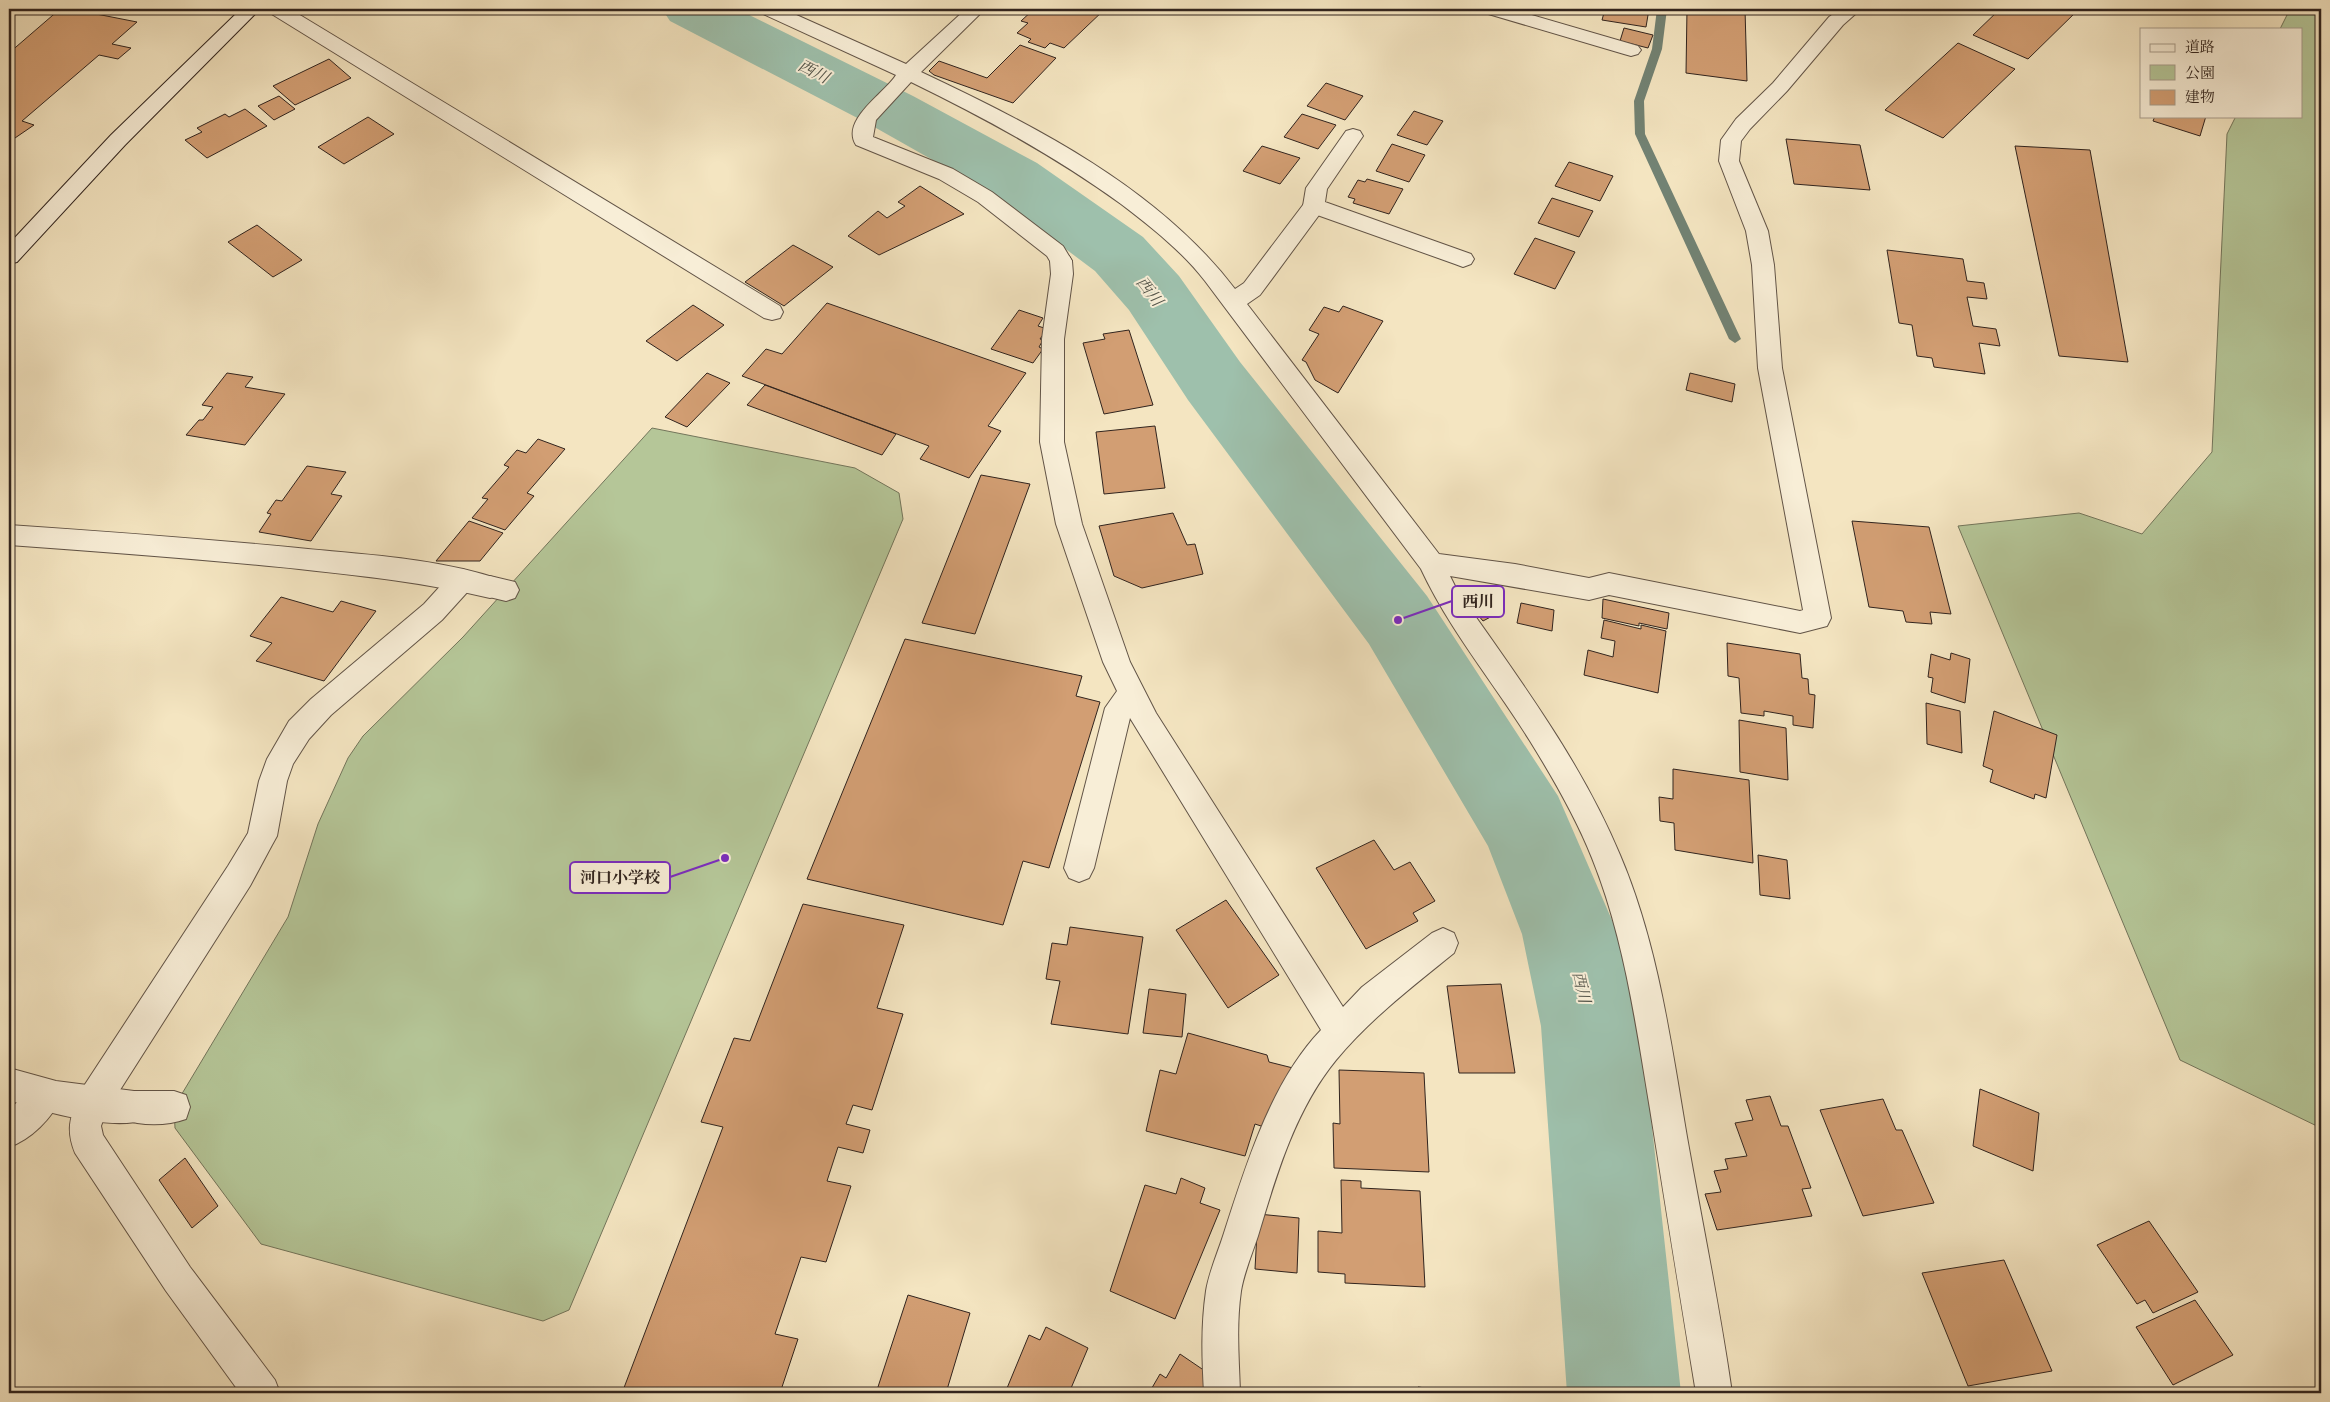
<svg xmlns="http://www.w3.org/2000/svg" width="2330" height="1402" font-family="'Gentium Book Plus','Noto Serif JP',serif">
  <rect width="100%" height="100%" fill="#f4e5c1"/>
  <filter id="stains"><feTurbulence type="fractalNoise" baseFrequency=".004" numOctaves="4"/><feColorMatrix values="0 0 0 0 .2 0 0 0 0 .09 0 0 0 0 .02 0 0 0 .5 -.17"/></filter>
  <radialGradient id="worn" r=".72"><stop offset=".6" stop-color="#630" stop-opacity="0"/><stop offset="1" stop-color="#630" stop-opacity=".3"/></radialGradient>
  <path fill="#b5c698" stroke="#73755b" d="M2290,9H2321V1128L2180,1060L1958,526L2079,513L2142,534L2212,452L2227,134L2236,116H2301V29H2280Z
    M652,428L855,468L899,493L903,519L569,1310L543,1321L261,1244L175,1128L174,1107L288,917L318,824L348,758L363,736L463,637Z"/>
  <g fill="none" stroke-linecap="round" stroke-linejoin="round">
    <path fill="#728273" fill-rule="evenodd" d="M1657,9H1667L1662,49L1644,101L1645,134L1741,339L1735,343L1729,339L1635,134L1634,101L1652,49Z"/>
    <path fill="#9ec0ac" fill-rule="evenodd" d="M662,9H737L913,96L1037,163L1143,237L1179,276L1240,362L1427,596L1558,796L1618,934L1641,1026L1681,1393H1567L1541,1026L1522,934L1488,846L1369,644L1188,400L1129,310L1095,271L991,193L869,124L670,21Z"/>
  </g>
  <path fill="#d29e73" stroke="#31241e" d="M60,9H71L137,22L112,44L131,48L118,59L99,55L22,121L34,125L15,138L9,136V53Z
    M1034,9L1039,11L1041,9H1105L1064,48L1050,43L1045,48L1028,42L1031,39L1017,33L1028,23L1021,21Z
    M1605,9H1649L1646,27L1602,20Z
    M1687,9H1745L1747,81L1686,73Z
    M2000,9H2079L2028,59L1973,35Z
    M1624,28L1653,35L1648,48L1620,41Z
    M1958,43L2015,69L1943,138L1885,110Z
    M1020,45L1056,58L1013,103L934,75L929,71L939,61L987,78Z
    M329,59L351,78L295,105L273,86Z
    M1326,83L1363,96L1345,120L1307,106Z
    M279,96L295,109L274,120L258,106Z
    M245,109L267,126L207,158L185,140L202,132L197,128L225,114L229,117Z
    M1414,111L1443,121L1427,145L1397,135Z
    M1302,114L1336,125L1318,149L1284,137Z
    M2155,116H2206L2200,136L2153,121Z
    M368,117L394,134L344,164L318,147Z
    M1786,139L1860,145L1870,190L1794,184Z
    M1392,144L1425,155L1409,182L1376,171Z
    M1262,146L1300,158L1280,184L1243,171Z
    M2015,146L2090,150L2128,362L2059,356Z
    M1569,162L1613,176L1600,201L1555,186Z
    M1367,179L1403,189L1389,214L1353,203L1355,199L1348,197L1358,180L1365,182Z
    M920,186L964,214L879,255L848,236L878,211L887,218L905,206L898,202Z
    M1552,198L1593,211L1579,237L1538,223Z
    M257,225L302,260L273,277L228,242Z
    M1535,238L1575,252L1555,289L1514,274Z
    M793,245L833,267L784,306L745,282Z
    M1887,250L1963,259L1967,281L1984,283L1987,299L1967,297L1973,326L1996,329L2000,346L1979,343L1985,374L1934,367L1932,358L1917,356L1912,325L1899,323Z
    M827,303L1026,373L988,426L1001,431L969,478L920,459L929,446L742,376L766,349L782,354Z
    M693,305L724,325L677,361L646,341Z
    M1343,306L1383,321L1338,393L1315,380L1306,362L1302,360L1319,334L1309,330L1324,307L1339,312Z
    M1019,310L1043,318L1038,326L1047,329L1040,339L1043,340L1039,347L1043,349L1033,363L991,349Z
    M1129,330L1153,405L1104,414L1083,343L1105,339L1103,334Z
    M227,373L253,377L245,387L285,394L245,445L186,435L199,420H203L213,407L202,405Z
    M707,373L730,383L687,427L665,417Z
    M1690,373L1735,384L1732,402L1686,390Z
    M765,385L896,434L882,455L747,405Z
    M1155,426L1165,488L1104,494L1096,432Z
    M538,439L565,449L527,493L534,496L505,530L472,518L488,499L482,498L509,467L504,465L517,450L526,453Z
    M307,466L346,472L331,494L342,496L311,541L259,532L271,514L267,513L276,500L282,501Z
    M981,475L1030,484L975,634L922,623Z
    M1173,513L1187,545L1195,544L1203,574L1142,588L1114,576L1099,526Z
    M469,521L503,533L480,561H436Z
    M1852,521L1929,527L1951,614L1930,612L1932,624L1906,622L1903,611L1869,607Z
    M1483,596L1498,613L1483,621L1468,603Z
    M281,597L333,612L341,601L376,611L324,681L256,661L272,643L250,636Z
    M1603,599L1669,613L1667,629L1639,623V626L1602,618Z
    M1521,603L1554,610L1552,631L1517,623Z
    M1604,620L1641,629V625L1666,631L1658,693L1584,675L1588,650L1613,657L1615,641L1601,638Z
    M905,639L1082,676L1076,696L1100,702L1049,868L1023,861L1003,925L807,879Z
    M1727,643L1800,654L1802,678L1808,679L1809,694L1815,695L1813,728L1793,725V716L1764,711V716L1741,713L1739,678L1728,676Z
    M1951,653L1970,659L1965,703L1931,692L1933,678L1928,677L1931,654L1950,660Z
    M1926,703L1960,711L1962,753L1927,744Z
    M1994,711L2057,735L2046,798L2035,794L2034,799L1990,782L1993,770L1983,766Z
    M1739,720L1786,728L1788,780L1740,772Z
    M1673,769L1749,780L1753,863L1675,850L1674,823L1660,821L1659,797L1673,799Z
    M1374,840L1394,870L1410,862L1435,901L1413,913L1418,921L1366,949L1316,868Z
    M1758,855L1787,860L1790,899L1760,895Z
    M1226,900L1279,975L1228,1008L1176,930Z
    M803,904L904,925L877,1008L903,1014L872,1110L853,1105L846,1124L870,1130L863,1153L838,1147L827,1181L851,1186L826,1262L801,1257L775,1334L798,1339L780,1393H622L723,1127L701,1122L734,1038L750,1041Z
    M1070,927L1143,937L1128,1034L1051,1024L1060,981L1046,979L1052,943L1067,945Z
    M1501,984L1515,1073H1459L1447,986Z
    M1149,989L1186,994L1182,1037L1143,1033Z
    M1188,1033L1267,1055L1269,1062L1293,1068L1264,1127L1255,1124L1245,1156L1146,1131L1160,1070L1176,1074Z
    M1339,1070L1424,1073L1429,1172L1334,1168L1333,1123L1340,1124Z
    M1980,1089L2039,1113L2033,1171L1973,1146Z
    M1770,1096L1781,1126H1788L1811,1188L1802,1189L1812,1216L1717,1230L1705,1194L1721,1192L1714,1171L1728,1169L1725,1159L1747,1156L1735,1123L1753,1120L1746,1100Z
    M1883,1099L1896,1130H1902L1934,1203L1863,1216L1820,1110Z
    M185,1158L218,1206L192,1228L159,1180Z
    M1181,1178L1205,1188L1200,1203L1220,1210L1175,1319L1110,1291L1145,1185L1176,1194Z
    M1341,1180L1361,1181V1188L1420,1191L1425,1287L1345,1283V1274L1318,1272V1231L1342,1233Z
    M1258,1214L1299,1218L1297,1273L1255,1269Z
    M2149,1221L2198,1292L2153,1313L2145,1300L2137,1304L2097,1245Z
    M2004,1260L2052,1371L1968,1386L1922,1273Z
    M908,1295L970,1313L946,1393H876Z
    M2195,1300L2233,1355L2173,1385L2136,1327Z
    M1046,1327L1088,1348L1069,1393H1005L1029,1335L1040,1340Z
    M1180,1354L1205,1371L1206,1393H1149L1160,1374L1166,1378Z
    M1418,1387L1465,1393H1418Z"/>
  <g fill="none" stroke-linecap="round" stroke-linejoin="round">
    <defs>
      <path id="lane" d="M1353,129L1360,131L1363,136L1327,189L1325,202L1471,254L1474,259L1471,264L1463,267L1455,264L1306,211L1303,206L1306,188L1346,131Z
        M1061,253L1069,256L1072,261L1073,274L1064,339V442L1082,524L1130,662L1156,713L1343,1007L1362,987L1432,933L1443,928L1454,933L1458,943L1454,953C1412,987 1370,1019 1336,1060C1295,1110 1276,1176 1258,1236C1252,1254 1244,1273 1241,1291C1236,1326 1239,1359 1240,1393H1204C1202,1358 1201,1325 1206,1291C1209,1272 1218,1252 1224,1233C1246,1165 1271,1082 1321,1030L1130,718L1094,868L1089,878L1079,882L1069,878L1064,868L1105,708L1117,691L1103,662L1056,524L1040,442L1042,339L1051,274L1050,261L1053,256Z
        M462,569L471,572L475,580L471,588L442,620L331,715L309,739L293,764L287,781L277,836L272,845L250,886L106,1112L101,1126L103,1135L190,1267L275,1380L280,1393H240L166,1291L75,1153C65,1128 71,1116 80,1092L228,866L248,833L259,781L267,759L289,721L311,699L424,604L453,572Z
        M490,576L515,582L519,590L515,598L506,601L481,595L477,587L481,579Z
        M45,1081L56,1086L61,1097C53,1118 30,1140 9,1147V1110L34,1086Z
        M134,1091H174L186,1095L190,1107L186,1119C167,1126 141,1126 122,1119L118,1107L122,1095Z"/>
      <path id="street" d="M268,9H290L780,306L783,312L780,318L772,320L764,318L270,13Z
        M759,9H783L906,64L966,9H985L921,72C1035,126 1157,187 1235,289L1244,283L1306,201L1314,199L1322,201L1325,206L1322,211L1260,295L1247,304L1439,554L1515,564L1589,578L1609,573L1800,611L1803,610L1758,368L1752,265L1746,231L1719,161L1721,140L1736,119L1773,83L1829,17L1840,9H1861L1843,25L1787,91L1750,129L1741,141L1739,161L1768,231L1774,265L1782,368L1831,618L1827,626L1800,633L1609,595L1589,600L1450,576L1457,590C1516,675 1580,759 1620,855C1658,944 1671,1043 1687,1137C1702,1222 1720,1308 1732,1393H1696C1680,1298 1665,1203 1650,1109C1636,1025 1624,937 1592,858C1576,818 1553,778 1530,741C1494,683 1450,631 1421,569L1205,281C1182,251 1151,227 1121,204C1055,156 985,118 911,82L876,120L873,137L953,169L992,192L1063,246L1072,261L1069,266L1061,269L1053,266L1047,256L978,202L939,179L856,145C840,120 885,93 896,75L761,13Z
        M1483,9H1511L1638,46L1641,50L1638,54L1631,56L1624,54L1485,13Z
        M9,525C109,532 209,539 308,549C371,555 439,559 499,579L503,587L499,595L490,598C427,583 364,576 299,569C203,559 106,552 9,545Z
        M9,1068L56,1081L134,1091L146,1095L150,1107L146,1119C114,1132 41,1111 9,1100Z"/>
      <path id="secondary" d="M241,9H260L125,145L17,262L9,264V244L111,135Z"/>
    </defs>
    <use href="#lane" stroke="#625447" stroke-width="2"/>
    <use href="#street" stroke="#625447" stroke-width="2"/>
    <use href="#secondary" stroke="#31241e" stroke-width="2"/>
    <use href="#lane" fill="#f8eed7" fill-rule="evenodd"/>
    <use href="#street" fill="#f8eed7" fill-rule="evenodd"/>
    <use href="#secondary" fill="#f8eed7" fill-rule="evenodd"/>
  </g>
  <g text-anchor="middle" stroke-width="4" stroke-linejoin="round" paint-order="stroke">
    <g font-size="16" font-style="italic" fill="#525349" stroke="#f8eed7">
      <text transform="translate(814 71) rotate(27)" y="6">西川</text>
      <text transform="translate(1150 291) rotate(52)" y="6">西川</text>
      <text transform="translate(1582 987) rotate(77)" y="6">西川</text>
    </g>
  </g>
  <path fill="none" stroke="#7b2cbf" stroke-width="2" d="M1398 620L1452 601M725 858L670 877"/>
  <g fill="#7b2cbf" stroke="#f8eed7" stroke-width="2">
    <circle cx="1398" cy="620" r="5"/>
    <circle cx="725" cy="858" r="5"/>
  </g>
  <g fill="#f8eed7" stroke="#7b2cbf" stroke-width="2">
    <rect x="1452" y="586" width="52" height="31" rx="5"/>
    <rect x="570" y="862" width="100" height="31" rx="5"/>
  </g>
  <g font-size="16" text-anchor="middle" font-weight="bold" fill="#31241e">
    <text x="1478" y="607">西川</text>
    <text x="620" y="883">河口小学校</text>
  </g>
  <rect width="2330" height="1402" fill="none" stroke="#f4e5c1" stroke-width="30"/>
  <rect x="10" y="10" width="2310" height="1382" fill="none" stroke="#31241e" stroke-width="2.5"/>
  <rect x="15" y="15" width="2300" height="1372" fill="none" stroke="#31241e"/>
  <rect x="2140" y="28" width="162" height="90" fill="#f8eed7" stroke="#a89d8d"/>
  <rect x="2150" y="44" width="25" height="8" fill="#f8eed7" stroke="#a89d8d"/>
  <text x="2185" y="52" font-size="15" fill="#31241e">道路</text>
  <rect x="2150" y="65" width="25" height="15" fill="#b5c698" stroke="#a89d8d"/>
  <text x="2185" y="78" font-size="15" fill="#31241e">公園</text>
  <rect x="2150" y="90" width="25" height="15" fill="#d29e73" stroke="#a89d8d"/>
  <text x="2185" y="102" font-size="15" fill="#31241e">建物</text>
  <rect width="100%" height="100%" filter="url(#stains)"/>
  <rect width="100%" height="100%" fill="url(#worn)"/>
</svg>
